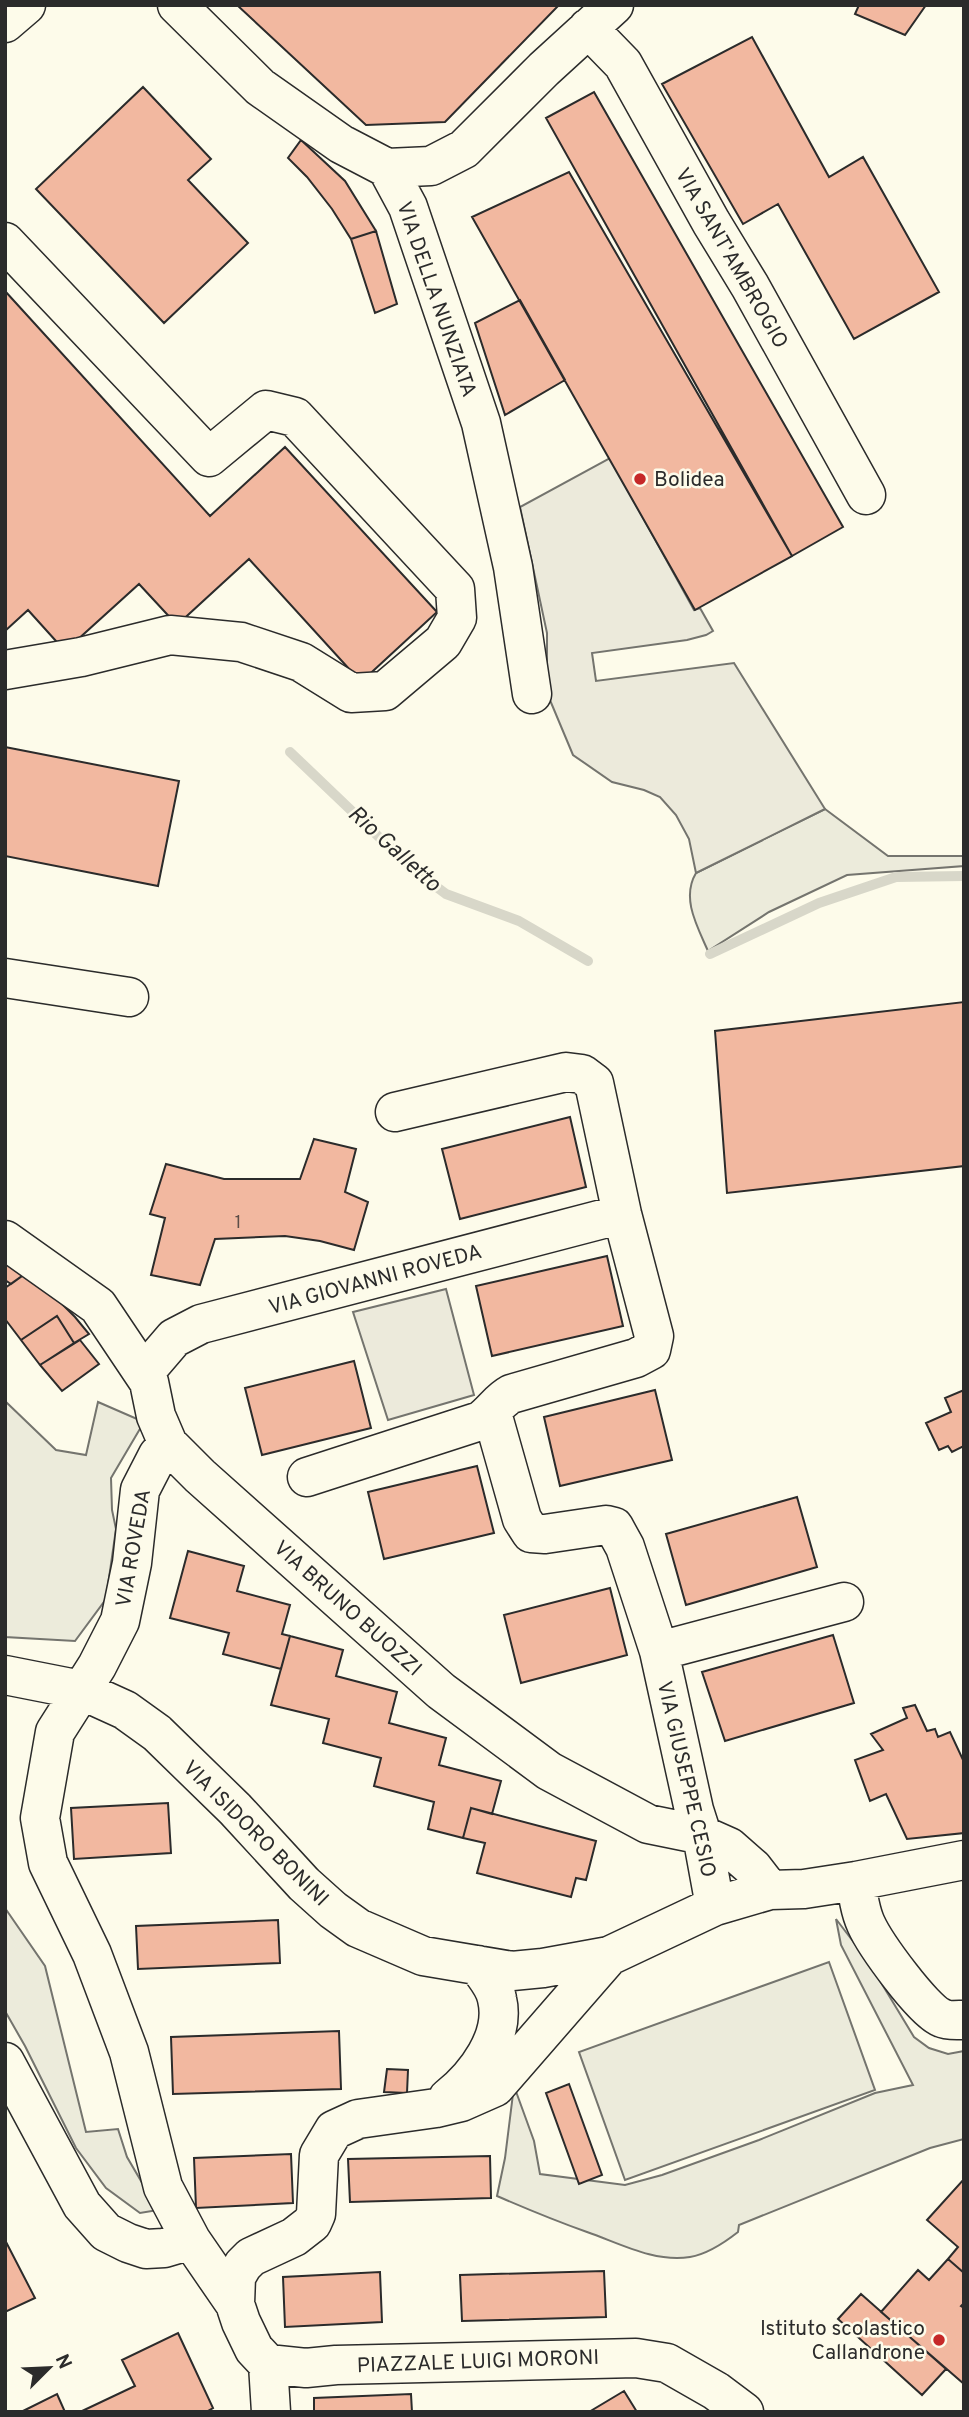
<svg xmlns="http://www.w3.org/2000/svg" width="969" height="2417" font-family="Overpass,sans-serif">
  <rect width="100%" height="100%" fill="#fdfbea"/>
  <path fill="#ecebdb" stroke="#74746e" stroke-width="2" d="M825,809L888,856H964V866L847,875L769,912L708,951C697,926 681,898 696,873Z
    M5,1401L56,1450L86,1455L98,1402L144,1422L111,1478L112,1510L116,1529L106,1599L75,1641L5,1637Z
    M5,1908L45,1966L86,2132L118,2129L127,2157L158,2210L140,2213L106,2188L76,2148L25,2046L5,2011Z
    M836,1919L868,1961L914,2037L929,2048L948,2054L964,2051V2139L930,2148L739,2225L738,2232C724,2243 708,2254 690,2257C655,2263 619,2243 587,2232C556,2221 527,2209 497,2196L505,2158L514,2086L534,2141L540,2174L625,2185L662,2175L759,2140L875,2093L913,2085L841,1945Z
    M829,1962L875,2090L625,2180L579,2052Z"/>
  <path fill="#eceadb" stroke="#74746e" stroke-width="2" d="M610,458L694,610L700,608L713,631L706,635L687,640L592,653L596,681L734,663L825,809L696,873L689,839L676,815L660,797L644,790L612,782L573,755L547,693V633L520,507Z
    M446,1289L474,1395L388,1420L353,1312Z"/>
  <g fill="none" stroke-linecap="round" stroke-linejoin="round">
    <path stroke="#d8d7c9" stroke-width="10" d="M290,752L380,838L418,873L446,894L519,921L588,961
      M710,954L819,903L896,877L964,876"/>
  </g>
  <path fill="#f2b8a0" stroke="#2b2b2b" stroke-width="2" d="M237,5H559L445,122L366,125Z
    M859,5H926L905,35L855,14Z
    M752,37L829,177L863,157L939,292L854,339L778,204L743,224L662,84Z
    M143,87L211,159L188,180L248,243L164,323L36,189Z
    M594,92L843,527L792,556L546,118Z
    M301,140L345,181L376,231L351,239L332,209L307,177L288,158Z
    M569,172L792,556L695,610L472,217Z
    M376,231L397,304L375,313L351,239Z
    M5,291L210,516L285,447L437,612L361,682L249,559L177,625L139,584L65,651L28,610L5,631Z
    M520,300L565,380L505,415L475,323Z
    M5,747L179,781L158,886L5,856Z
    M964,1002V1166L727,1193L715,1031Z
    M570,1117L586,1187L460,1219L442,1149Z
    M314,1139L356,1149L345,1192L368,1202L354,1250L320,1241L285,1236L215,1239L200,1285L151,1275L165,1218L150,1214L166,1164L224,1179H300Z
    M5,1254L29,1271L11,1284L5,1280Z
    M607,1256L623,1326L492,1356L476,1286Z
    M29,1271L75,1317L89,1334L74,1343L57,1316L21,1340L5,1319V1288Z
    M57,1316L74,1343L40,1365L21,1340Z
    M80,1340L99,1364L62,1391L40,1365Z
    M354,1361L371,1428L262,1455L245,1388Z
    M655,1390L672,1460L560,1486L544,1417Z
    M964,1390V1446L952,1452L948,1446L939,1450L926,1423L951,1412L945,1398Z
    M477,1466L494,1533L384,1559L368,1492Z
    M797,1497L817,1567L686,1605L666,1534Z
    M188,1551L244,1566L237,1591L290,1605L282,1634L290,1636L281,1669L223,1654L229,1633L170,1618Z
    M610,1588L627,1655L521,1683L504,1615Z
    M833,1635L854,1703L725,1741L702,1672Z
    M290,1636L343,1650L336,1676L397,1692L389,1723L446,1738L439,1765L501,1781L492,1814L471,1808L463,1838L428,1829L434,1802L374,1786L381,1758L323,1743L329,1719L271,1705Z
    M915,1705L927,1731L935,1729L938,1737L950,1732L964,1762V1833L907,1839L886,1794L870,1801L855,1760L883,1750L871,1734L907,1718L903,1708Z
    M168,1803L171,1853L74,1859L71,1808Z
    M471,1808L596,1841L586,1880L576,1878L571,1897L477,1873L485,1843L463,1838Z
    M278,1920L280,1963L138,1969L136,1926Z
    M339,2031L341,2089L173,2094L171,2037Z
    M387,2069L408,2070L407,2093L384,2092Z
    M569,2084L602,2175L579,2184L546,2093Z
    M291,2154L293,2203L196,2208L194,2158Z
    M490,2156L491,2198L350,2202L348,2159Z
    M964,2179V2273L948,2259L958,2247L927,2220Z
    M5,2240L35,2298L5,2312Z
    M948,2259L964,2273V2303L961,2306L964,2308V2384L881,2312L918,2270L929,2280Z
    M604,2271L606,2317L462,2321L460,2275Z
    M380,2272L382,2322L285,2327L283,2277Z
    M861,2294L946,2369L922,2395L838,2319Z
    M178,2333L213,2408L206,2412H80L135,2386L122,2360Z
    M624,2391L637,2412H589Z
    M57,2394L65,2412H21Z
    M411,2394L412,2412H314V2398Z"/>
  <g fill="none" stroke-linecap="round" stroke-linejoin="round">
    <defs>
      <path id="minor" d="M177,5L260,87L341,144L387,168L408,207L481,423L513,567L532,694
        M5,23L26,5
        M588,28L623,64L711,222L750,286L866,495
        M387,168L431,166L464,149L544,69L614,5
        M5,242L209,457L266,410L295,417L455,589L457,618L443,642L385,691L351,693L301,662L241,642L170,635L81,657L5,670
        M5,978L129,997
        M5,1240L98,1306L149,1382L156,1416L168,1444L200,1476L441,1691L549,1771L648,1824L702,1835L729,1847L753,1868L770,1890
        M144,1373L174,1338L201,1324L622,1214
        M492,1413L522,1519L531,1533L545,1534L606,1525L614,1527L625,1547L659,1651L694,1810L702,1835L715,1906
        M168,1444L158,1455L140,1490L132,1563L120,1621L97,1666L55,1732L40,1818L48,1863L92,1954L129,2052L163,2187L191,2240L235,2304
        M307,1477L480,1421C492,1413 498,1401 511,1394L636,1358L651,1350L654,1336L622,1214L594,1083L582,1074L566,1072L395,1112
        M659,1651L844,1602
        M5,1675L81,1690L125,1710L157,1733L235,1809L304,1884L333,1910L358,1928L423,1956L512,1971L543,1968L609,1956L715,1906L770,1890L804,1889L856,1881L964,1860
        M856,1881C858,1896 860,1911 866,1924C875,1944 923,2011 942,2018C948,2021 957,2020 964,2020
        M609,1956L495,2087L461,2102L436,2108L358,2119L334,2130L319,2155L316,2214L312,2223L294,2237L251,2257L243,2265L236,2277L235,2304L241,2322L254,2349L268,2364L306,2368L336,2365L636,2358L667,2363L716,2391L744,2412
        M5,2062L82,2205L106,2232L128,2243L146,2249L164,2248L191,2240
        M448,2098C476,2076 506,2036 497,1999C495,1986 485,1976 478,1965
        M268,2364L271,2412"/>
    </defs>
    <use href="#minor" stroke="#2b2b2b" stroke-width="41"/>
    <use href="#minor" stroke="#fdfbea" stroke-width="38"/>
  </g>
  <g fill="#c62828" stroke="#fdfbea" stroke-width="2.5">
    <circle cx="640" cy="479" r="7"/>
    <circle cx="939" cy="2340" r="7"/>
  </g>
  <g text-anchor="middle" stroke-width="5" stroke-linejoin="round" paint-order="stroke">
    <g font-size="18" fill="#5d4e48">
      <text x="238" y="1228">1</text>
    </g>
    <g font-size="21" fill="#2b2b2b" stroke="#fdfbea">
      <text transform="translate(732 258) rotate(60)" y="7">VIA SANT'AMBROGIO</text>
      <text transform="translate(437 299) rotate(71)" y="7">VIA DELLA NUNZIATA</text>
      <text transform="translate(375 1279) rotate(-15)" y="7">VIA GIOVANNI ROVEDA</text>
      <text transform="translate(133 1548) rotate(-80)" y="7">VIA ROVEDA</text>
      <text transform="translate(348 1608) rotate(42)" y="7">VIA BRUNO BUOZZI</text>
      <text transform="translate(687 1779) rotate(77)" y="7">VIA GIUSEPPE CESIO</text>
      <text transform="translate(256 1833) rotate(45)" y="7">VIA ISIDORO BONINI</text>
      <text transform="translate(478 2361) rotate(-2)" y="7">PIAZZALE LUIGI MORONI</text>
    </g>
    <g font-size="21" fill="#2b2b2b" stroke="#fdfbea" text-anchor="start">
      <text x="654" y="486">Bolidea</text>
      <text x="925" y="2335" text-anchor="end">Istituto scolastico<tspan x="925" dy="24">Callandrone</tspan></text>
    </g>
    <g font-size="23" font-style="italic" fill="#2b2b2b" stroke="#fdfbea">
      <text transform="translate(395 848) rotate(42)" y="8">Rio Galletto</text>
    </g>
  </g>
  <rect width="969" height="2417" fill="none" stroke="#2b2b2b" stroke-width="14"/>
  <g transform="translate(49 2368) rotate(66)" stroke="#fdfbea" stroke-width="5" paint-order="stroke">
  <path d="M0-5L12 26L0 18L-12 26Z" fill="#2b2b2b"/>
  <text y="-10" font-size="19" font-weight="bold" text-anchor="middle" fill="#2b2b2b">N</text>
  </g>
</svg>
